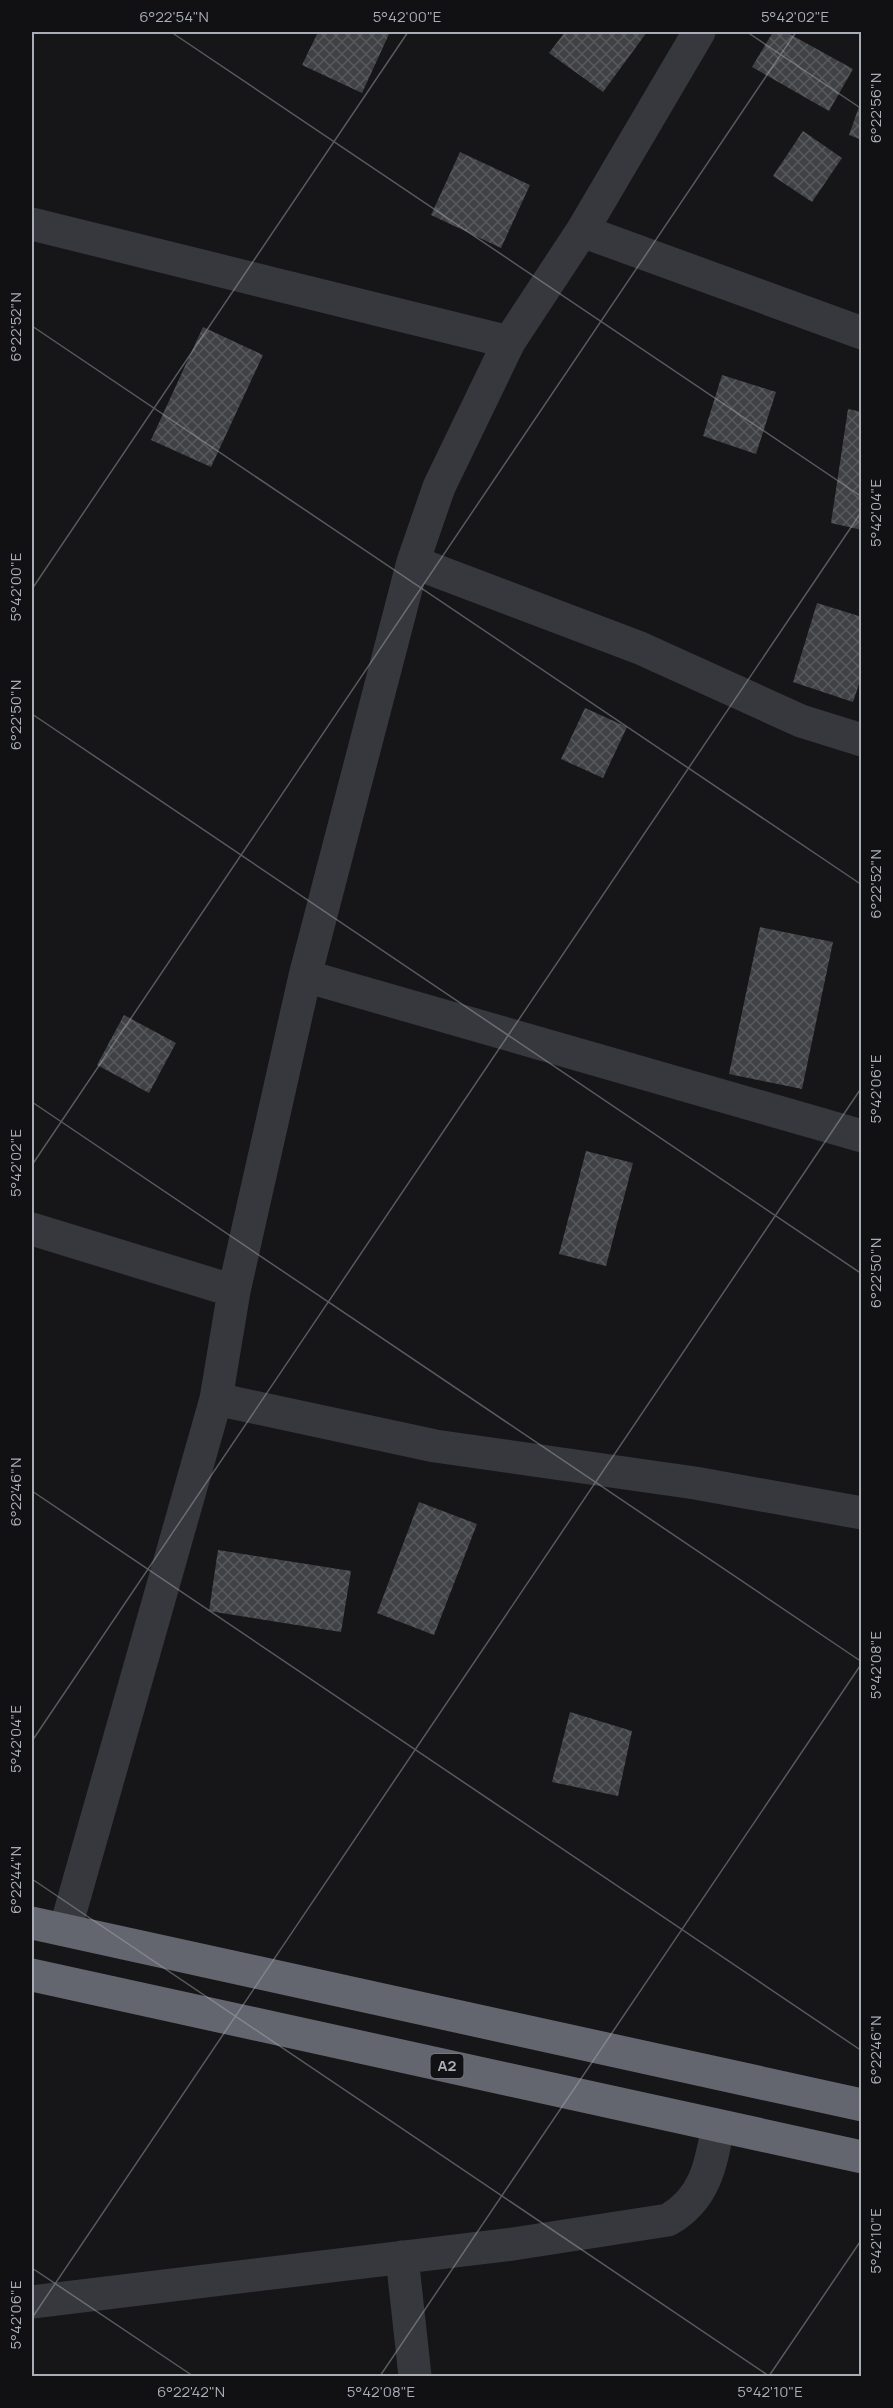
<svg xmlns="http://www.w3.org/2000/svg" width="893" height="2408" font-family="Manrope,sans-serif">
  <defs>
    <pattern id="building-cross-hatch" width="8" height="8" patternUnits="userSpaceOnUse" patternTransform="scale(1.5)"><rect width="8" height="8" fill="#404145"/><path d="M0 0l8 8M0 8l8-8" fill="none" stroke="#595a5e"/></pattern>
  </defs>
  <rect width="100%" height="100%" fill="#161618"/>
  <path fill="url(#building-cross-hatch)" d="M318,32H390L362,93L302,65Z
    M565,32H647L603,92L549,53Z
    M773,32H786L853,69L829,111L752,67Z
    M861,101H862V140L849,135Z
    M803,131L842,158L812,202L773,176Z
    M460,152L530,185L501,248L431,215Z
    M203,327L263,355L211,467L151,440Z
    M722,375L776,392L756,454L703,436Z
    M848,409L862,412V530L831,523Z
    M817,603L862,617V675L853,702L793,682Z
    M585,708L627,727L603,778L561,759Z
    M760,927L833,942L802,1089L729,1074Z
    M124,1015L176,1043L149,1093L97,1065Z
    M586,1151L633,1163L606,1266L559,1254Z
    M419,1502L477,1524L434,1635L377,1613Z
    M218,1550L351,1571L341,1632L209,1611Z
    M570,1712L632,1731L618,1796L552,1782Z"/>
  <g fill="none" stroke-linecap="round" stroke-linejoin="round">
    <path stroke="#37383d" stroke-width="33" d="M32,224L509,342
      M582,231L862,333
      M413,562L640,648L801,721L862,740
      M305,976L862,1136
      M32,1229L234,1291
      M216,1399L435,1446L695,1483L862,1513
      M65,1930L216,1399L234,1291L305,976L413,562L439,487L509,342L582,231L699,32
      M402,2257L415,2376
      M32,2302L513,2244L668,2220C705,2199 711,2165 718,2126"/>
    <path stroke="#63666e" stroke-width="33" d="M32,1923L862,2105
      M32,1975L862,2157"/>
  </g>
  <path fill="none" stroke="#a8adb8" stroke-width="1.5" stroke-opacity="0.45" d="M171,32L862,497M747,32L862,109M32,326L862,885M32,589L408,32M32,714L862,1274M32,1102L862,1662M32,1165L796,32M32,1491L862,2051M32,1741L862,511M32,1879L769,2376M32,2268L193,2376M32,2318L862,1087M380,2376L862,1663M769,2376L862,2239"/>
  <g text-anchor="middle" stroke-width="6" stroke-linejoin="round" paint-order="stroke">
    <rect fill="#111113" stroke="#7b7e86" stroke-width="1.5" x="430.5" y="2054" width="33" height="24" rx="4.5"/>
    <g font-size="15" font-weight="bold" fill="#a8adb8">
      <text x="447" y="2071">A2</text>
    </g>
  </g>
  <rect width="893" height="2408" fill="none" stroke="#111113" stroke-width="66"/>
  <rect x="33" y="33" width="827" height="2342" fill="none" stroke="#a8adb8" stroke-width="2"/>
  <g font-size="15" text-anchor="middle" fill="#a8adb8">
    <text x="174" y="22">6°22'54"N</text>
    <text x="407" y="22">5°42'00"E</text>
    <text x="795" y="22">5°42'02"E</text>
    <text transform="translate(876 108) rotate(-90)" y="5">6°22'56"N</text>
    <text transform="translate(16 327) rotate(-90)" y="5">6°22'52"N</text>
    <text transform="translate(876 513) rotate(-90)" y="5">5°42'04"E</text>
    <text transform="translate(16 587) rotate(-90)" y="5">5°42'00"E</text>
    <text transform="translate(16 715) rotate(-90)" y="5">6°22'50"N</text>
    <text transform="translate(876 884) rotate(-90)" y="5">6°22'52"N</text>
    <text transform="translate(876 1089) rotate(-90)" y="5">5°42'06"E</text>
    <text transform="translate(16 1163) rotate(-90)" y="5">5°42'02"E</text>
    <text transform="translate(876 1273) rotate(-90)" y="5">6°22'50"N</text>
    <text transform="translate(16 1492) rotate(-90)" y="5">6°22'46"N</text>
    <text transform="translate(876 1665) rotate(-90)" y="5">5°42'08"E</text>
    <text transform="translate(16 1739) rotate(-90)" y="5">5°42'04"E</text>
    <text transform="translate(16 1880) rotate(-90)" y="5">6°22'44"N</text>
    <text transform="translate(876 2050) rotate(-90)" y="5">6°22'46"N</text>
    <text transform="translate(876 2241) rotate(-90)" y="5">5°42'10"E</text>
    <text transform="translate(16 2315) rotate(-90)" y="5">5°42'06"E</text>
    <text x="191" y="2397">6°22'42"N</text>
    <text x="381" y="2397">5°42'08"E</text>
    <text x="770" y="2397">5°42'10"E</text>
  </g>
</svg>
